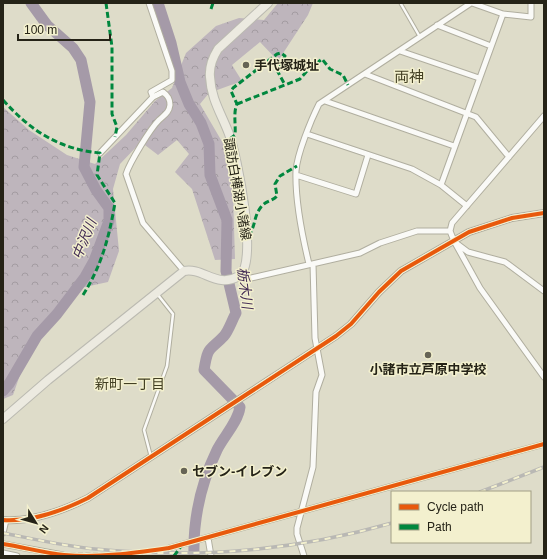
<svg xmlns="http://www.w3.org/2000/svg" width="547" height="559" font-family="Arial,'Noto Sans JP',sans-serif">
  <defs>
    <pattern id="forest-crowns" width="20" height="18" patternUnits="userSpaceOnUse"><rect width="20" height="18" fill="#beb5bc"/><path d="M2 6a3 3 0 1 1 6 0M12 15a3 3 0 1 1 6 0" fill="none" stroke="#a39ba1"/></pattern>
  </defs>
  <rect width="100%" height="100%" fill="#dedcc9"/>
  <path fill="url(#forest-crowns)" d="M278,3H313L308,15L278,61L260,42L232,65L242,81L209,93L200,104L224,145L233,193L235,259L215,260L192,189L175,172L189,154L177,140L158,155L141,142L120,164L113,189L119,251L108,282L71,290L35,332L13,395L3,399V107L29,130L67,155L95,164L126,135L155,101L172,88L186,53L216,26L239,18L264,20Z"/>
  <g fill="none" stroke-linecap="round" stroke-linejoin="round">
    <path stroke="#a59aa8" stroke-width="11" d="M158,3L171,43L180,82L189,104L201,123L209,144L210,175L227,220L226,271L236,313C232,320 229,330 224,336C209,352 208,345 204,370L240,407C238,422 224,436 217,450C201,483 193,519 194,556
      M3,391L9,384L37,336L57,314L85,277L94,261L109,221V208L96,190L84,167L90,102L81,60L73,48L47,25L31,3"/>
    <path stroke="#b9b7a5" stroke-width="5" stroke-dasharray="5 2.5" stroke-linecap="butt" d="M63,555H125L169,548"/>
    <defs>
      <path id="service" d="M401,4L420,37
        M151,457L144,430L167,366L173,314L158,295"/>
      <path id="minor" d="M149,3L172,71V80L151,92L153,97
        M472,3L503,14L531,17V3
        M437,25L491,46
        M400,51L479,78
        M365,74L476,117L509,157
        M325,101L454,146
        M544,116L452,223L450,231L454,241L480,288L544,377
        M307,134L412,169L441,185L467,206
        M100,153L153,97L163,92C168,96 170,99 170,105C169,113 164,115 159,120C150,129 130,162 126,174L143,223L184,271
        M296,175L356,194L368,155
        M441,185L503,14
        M456,243L468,252L505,262L544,291
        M309,264C302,235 295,201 296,171C297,154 311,120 319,104L471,3
        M239,276L247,279L360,253L380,243L417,231H450
        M3,533L6,520
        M208,538L211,556
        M3,544L63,555
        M169,548L544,444
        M3,553L17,556
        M304,556L297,534V528L313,467L316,392L322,375L315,338L313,264"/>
      <path id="tertiary" d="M3,520C33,522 62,511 88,498L336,336L351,324L379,292L401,271L469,232L512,218L544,213"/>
      <path id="primary" d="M3,419L48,380L184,271C203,267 217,289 239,276C259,264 237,155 229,134C222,115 211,99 210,77C209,67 213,57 218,49L268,3"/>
    </defs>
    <use href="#service" stroke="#b0ae9f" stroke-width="4.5"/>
    <use href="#minor" stroke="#b0ae9f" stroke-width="7"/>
    <use href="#tertiary" stroke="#b0ae9f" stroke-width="8"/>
    <use href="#primary" stroke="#bbbab1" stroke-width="10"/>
    <use href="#service" stroke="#fafaf7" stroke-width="2.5"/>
    <use href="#minor" stroke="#fafaf7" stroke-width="5"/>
    <use href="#tertiary" stroke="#fafaf7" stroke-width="6"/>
    <use href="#primary" stroke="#eceae0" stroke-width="8"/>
    <defs>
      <path id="rail" d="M480,492L544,467
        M3,533C34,539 64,546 95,549C196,559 295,551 392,523"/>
    </defs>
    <use href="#rail" stroke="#b9b8b4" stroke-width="3.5"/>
    <use href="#rail" stroke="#f3f0ce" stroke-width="2" stroke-dasharray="6" stroke-linecap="butt"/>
    <path stroke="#00873e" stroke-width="3" stroke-dasharray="6 3" stroke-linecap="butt" d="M106,3L112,47V114L117,127L115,137
      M211,9L213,3
      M3,100C30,130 58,149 100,153L97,175L115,203C109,237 102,265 83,295
      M237,104L300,79L308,70L322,59L330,69L343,75L348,85
      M230,139L235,135C236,124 233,113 237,104L231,91L233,88L277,54L281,53L285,56L278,72L285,85
      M248,236C256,227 253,217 261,207C265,201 273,201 277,196L275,184L280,176L297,166
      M174,556L182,545"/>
    <defs>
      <path id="cycleway" d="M3,520C33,522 62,511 88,498L336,336L351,324L379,292L401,271L469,232L512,218L544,213
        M3,544C23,547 44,553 64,555C100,558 134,553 169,548L544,444"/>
    </defs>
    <use href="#cycleway" stroke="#f3f0ce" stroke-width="6"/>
    <use href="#cycleway" stroke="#e8590c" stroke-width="4"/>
  </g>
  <g fill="#666455" stroke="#f3f0ce" stroke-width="1.5">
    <circle cx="246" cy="65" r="4"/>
    <circle cx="428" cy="355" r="4"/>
    <circle cx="184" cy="471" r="4"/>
  </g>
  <g text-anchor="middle" stroke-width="3" stroke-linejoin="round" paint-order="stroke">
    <g font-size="13" font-weight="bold" fill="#252317" stroke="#f3f0ce" text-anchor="start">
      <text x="254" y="70">手代塚城址</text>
      <text x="428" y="374" text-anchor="middle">小諸市立芦原中学校</text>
      <text x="192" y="476">セブン-イレブン</text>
    </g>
    <g font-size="13" fill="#252317" stroke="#f3f0ce">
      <text transform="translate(238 189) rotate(80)" y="5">諏訪白樺湖小諸線</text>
    </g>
    <g font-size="14" font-style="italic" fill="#432c55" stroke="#f3f0ce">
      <text transform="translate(84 239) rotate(-68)" y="5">中沢川</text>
      <text transform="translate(245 288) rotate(83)" y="5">栃木川</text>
    </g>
    <g font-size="14" fill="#434023" stroke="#f3f0ce">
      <text x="130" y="389">新町一丁目</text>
    </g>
    <g font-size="15" fill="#434023" stroke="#f3f0ce">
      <text x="409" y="82">両神</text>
    </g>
  </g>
  <rect width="547" height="559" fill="none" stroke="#252317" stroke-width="8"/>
  <rect x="391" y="491" width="140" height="52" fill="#f3f0ce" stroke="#a19e85"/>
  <rect x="399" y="504" width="20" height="6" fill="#e8590c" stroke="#a19e85"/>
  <text x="427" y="511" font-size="12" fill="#252317">Cycle path</text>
  <rect x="399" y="524" width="20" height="6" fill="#00873e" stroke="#a19e85"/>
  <text x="427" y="531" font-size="12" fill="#252317">Path</text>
  <g transform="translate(36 523) rotate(127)" stroke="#f3f0ce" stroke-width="3" paint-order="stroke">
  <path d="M0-3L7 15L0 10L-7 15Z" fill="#252317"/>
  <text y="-6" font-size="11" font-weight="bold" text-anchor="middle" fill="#252317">N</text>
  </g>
  <path d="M18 34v6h92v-6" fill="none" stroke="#252317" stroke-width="2"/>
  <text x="24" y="34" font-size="12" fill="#252317" stroke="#f3f0ce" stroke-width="3" paint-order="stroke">100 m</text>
</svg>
